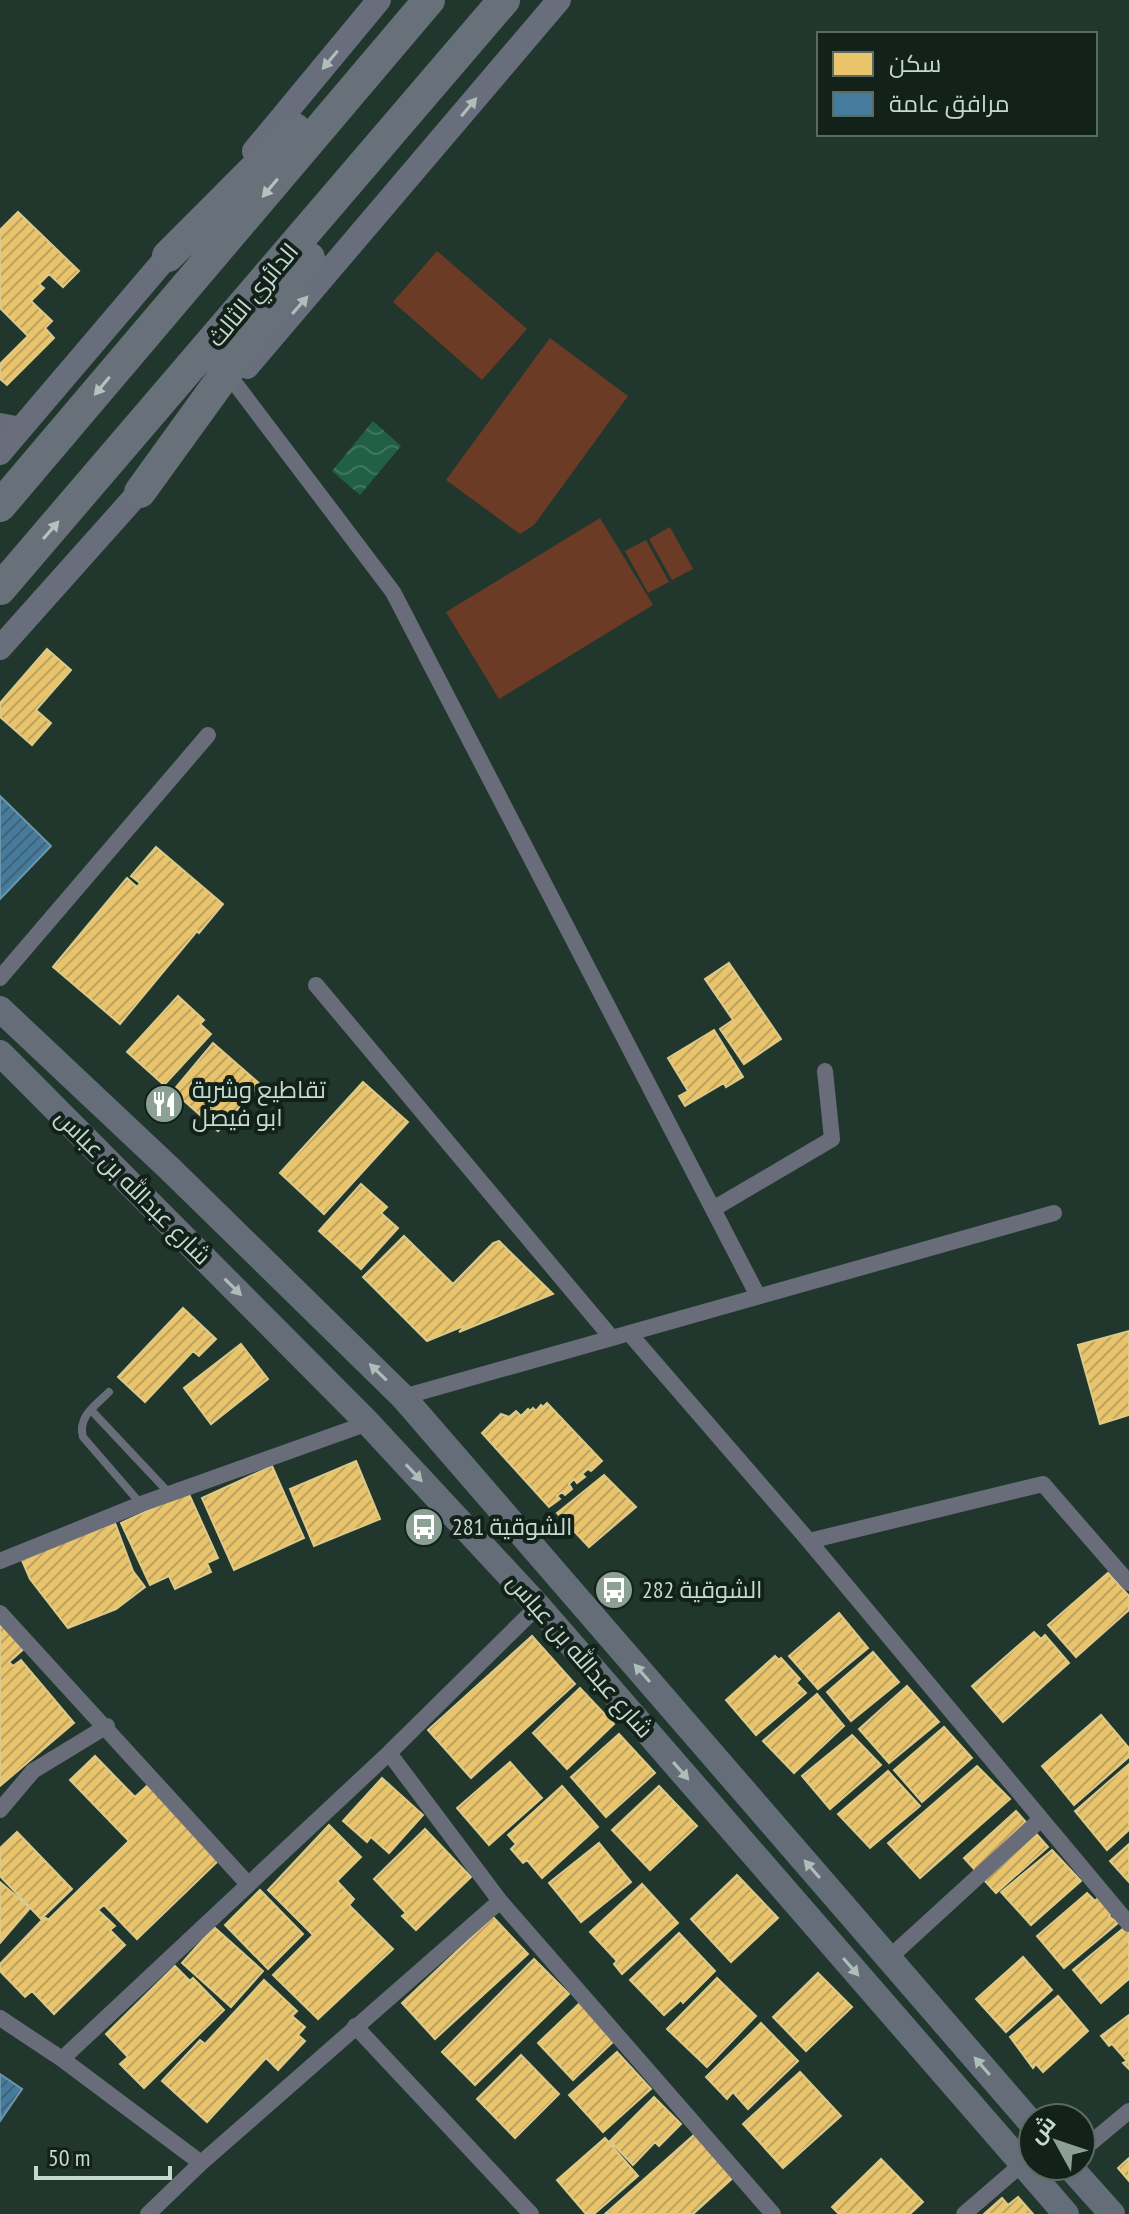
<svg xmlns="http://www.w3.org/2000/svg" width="1129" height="2214" font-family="'PT Sans Narrow',Cairo,sans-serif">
  <defs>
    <pattern id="water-waves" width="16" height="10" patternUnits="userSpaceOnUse" patternTransform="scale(2)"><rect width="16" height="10" fill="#216045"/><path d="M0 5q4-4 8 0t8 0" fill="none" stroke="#40765f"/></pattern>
    <pattern id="homes-hatch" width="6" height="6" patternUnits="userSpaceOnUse" patternTransform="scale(2)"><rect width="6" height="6" fill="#e9c46a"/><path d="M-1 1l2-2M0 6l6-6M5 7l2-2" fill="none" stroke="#bea35f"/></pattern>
    <pattern id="public-hatch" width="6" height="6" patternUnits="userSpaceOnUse" patternTransform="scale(2)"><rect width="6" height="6" fill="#457b9d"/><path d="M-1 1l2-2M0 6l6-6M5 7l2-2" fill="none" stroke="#416477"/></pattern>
  </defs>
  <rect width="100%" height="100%" fill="#21372d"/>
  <path fill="#6c3b25" d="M437,251L527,329L482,380L393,302Z
    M550,338L628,396L534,525L520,534L446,480Z
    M600,518L653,605L499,699L446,612Z
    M670,527L693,569L672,580L649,539Z
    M646,540L669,582L648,593L625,551Z"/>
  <path fill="url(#water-waves)" d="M373,421L401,446L360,495L332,471Z"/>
  <path fill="url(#homes-hatch)" stroke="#deca88" stroke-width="2" d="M18,212L79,271L63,287L49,274L39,284L44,288L31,301L52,321L45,328L54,338L7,385L0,379V364L28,336L0,308V230Z
    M47,649L71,670L36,710L51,723L32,745L0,717V703Z
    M156,847L223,904L199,933L197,931L120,1024L53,967L127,878L137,887L140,883L131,876Z
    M729,963L781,1039L744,1064L720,1029L733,1020L705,979Z
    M178,996L204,1020L200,1024L211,1034L164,1085L127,1052Z
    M714,1030L743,1077L726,1087L724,1083L685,1106L679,1096L688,1091L668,1058Z
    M213,1043L260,1084L218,1131L173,1091Z
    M363,1082L408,1122L324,1214L280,1173Z
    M361,1184L387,1207L381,1213L398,1228L361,1269L319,1231Z
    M404,1236L453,1284L493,1243L499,1241L553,1294L459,1332L466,1325L427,1341L363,1277Z
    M183,1308L216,1339L199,1356L193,1351L145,1402L118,1377Z
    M1129,1331V1415L1100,1424L1078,1345Z
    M241,1344L268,1379L211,1424L184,1388Z
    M547,1403L602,1461L591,1471L588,1469L582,1474L585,1477L577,1483L574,1479L569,1484L572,1489L565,1495L562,1492L557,1496L560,1499L549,1507L482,1433L501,1414L509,1417L516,1411L521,1416L528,1409L530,1411L533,1408L536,1411L541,1405L543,1407Z
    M356,1461L380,1519L314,1546L290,1489Z
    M272,1466L304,1538L234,1570L202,1498Z
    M604,1475L636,1507L589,1547L557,1513Z
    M188,1492L218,1558L207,1563L211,1572L175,1589L169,1576L150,1585L121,1523Z
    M115,1523L133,1571L145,1587L116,1609L68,1628L30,1579L21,1558Z
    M1108,1573L1129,1596V1610L1076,1657L1048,1625Z
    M839,1613L868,1648L818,1689L789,1656Z
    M0,1619L26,1647L9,1662L13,1666L21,1660L74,1723L0,1786Z
    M1034,1632L1041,1639L1045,1635L1069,1663L1003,1722L972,1686Z
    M532,1636L575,1684L471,1778L428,1730Z
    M873,1652L899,1682L851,1721L827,1692Z
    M775,1656L779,1660L781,1658L800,1679L796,1683L806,1693L756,1735L726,1700Z
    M907,1686L939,1722L889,1763L859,1729Z
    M580,1688L614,1724L567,1769L533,1733Z
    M817,1694L844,1726L794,1773L763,1741Z
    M1101,1715L1129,1748V1757L1074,1805L1042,1766Z
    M944,1727L972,1758L922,1802L894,1770Z
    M619,1734L655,1773L606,1817L571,1777Z
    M852,1735L881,1765L830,1809L802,1776Z
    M95,1756L135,1797L148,1785L220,1859L137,1939L104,1905L98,1910L115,1926L110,1930L125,1945L54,2014L32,1991L25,1997L0,1971V1964L45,1917L48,1920L129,1841L70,1780Z
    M510,1762L542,1798L489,1845L457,1808Z
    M1129,1764V1830L1107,1850L1075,1811Z
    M977,1766L1010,1799L920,1878L888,1843Z
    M888,1771L920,1806L870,1848L838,1814Z
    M382,1778L423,1815L389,1853L371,1837L367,1842L343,1821Z
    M562,1786L598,1827L542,1878L527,1860L523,1863L511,1849L516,1844L508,1835Z
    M659,1786L697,1826L650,1870L612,1830Z
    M1016,1811L1048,1847L996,1893L964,1858Z
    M329,1825L361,1857L337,1881L354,1899L349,1905L393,1949L318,2019L273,1975L313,1935L268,1890Z
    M425,1829L471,1877L416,1930L402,1916L406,1913L374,1879Z
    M17,1832L72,1889L41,1919L0,1876V1848Z
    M599,1843L631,1882L581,1922L549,1883Z
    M1129,1844V1882L1110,1861Z
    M1052,1850L1081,1881L1031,1925L1001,1892Z
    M737,1875L778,1918L731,1962L691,1919Z
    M0,1882L30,1908L0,1943Z
    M642,1884L678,1923L622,1974L614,1964L617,1961L590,1932Z
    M260,1890L303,1934L268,1969L225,1925Z
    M1087,1893L1095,1901L1098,1898L1112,1913L1109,1916L1118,1923L1064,1968L1037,1936Z
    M493,1917L528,1954L435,2039L402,2003Z
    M214,1927L263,1971L231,2007L182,1963Z
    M1125,1927L1129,1932V1979L1101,2003L1073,1970Z
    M679,1933L715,1971L683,2003L681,2000L664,2015L630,1980Z
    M1023,1957L1052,1990L1006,2032L976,1999Z
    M534,1959L569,1994L475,2085L442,2052Z
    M175,1966L190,1981L193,1978L224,2010L144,2088L120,2064L128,2057L106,2034Z
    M818,1973L852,2007L806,2051L773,2017Z
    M717,1978L756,2016L707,2067L667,2029Z
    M264,1980L297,2011L292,2016L305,2027L298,2035L305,2041L278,2070L266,2058L207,2122L162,2081L200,2040L205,2044Z
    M1058,1996L1088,2031L1043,2072L1036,2064L1033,2068L1010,2037Z
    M582,2001L617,2038L573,2080L538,2043Z
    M1129,2015V2069L1123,2063L1127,2061L1112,2044L1109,2046L1101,2036Z
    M761,2023L798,2061L748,2109L733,2092L727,2099L706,2077Z
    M617,2052L651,2089L603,2132L569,2095Z
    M521,2055L559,2094L515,2138L477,2099Z
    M800,2072L841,2116L783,2168L743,2124Z
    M654,2097L681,2124L659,2146L655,2142L633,2165L610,2141Z
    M695,2134L734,2177L693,2214H605Z
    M605,2138L638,2176L594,2214H586L557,2180Z
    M1129,2158V2181L1118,2168Z
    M881,2159L923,2202L910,2214H839L832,2207Z
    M1018,2197L1033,2214H984L1002,2198L1008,2205Z"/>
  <path fill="url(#public-hatch)" stroke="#6b97ac" stroke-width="2" d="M0,796L51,846L0,899Z
    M0,2074L22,2089L0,2121Z"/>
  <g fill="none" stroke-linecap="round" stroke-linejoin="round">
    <path stroke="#60676c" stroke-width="3" stroke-dasharray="4 4" stroke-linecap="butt" d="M424,1527L431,1520
      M603,1598L614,1590"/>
    <path stroke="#686d79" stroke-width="8" d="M109,1392C96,1405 77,1417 83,1437L140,1503
      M91,1410L170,1494"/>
    <path stroke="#686d79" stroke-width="16" d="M234,382L393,592L758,1296
      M0,978L208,735
      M316,985L611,1337
      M713,1209L832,1139L825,1071
      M629,1333L809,1541L1129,1924
      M403,1397L1054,1213
      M809,1541L1043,1484L1129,1583
      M0,1561L141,1504L368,1423
      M0,1613L247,1883
      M389,1753L500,1901L773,2214
      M0,1810L33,1771L107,1726
      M889,1958L1041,1819
      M0,2018L62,2059L201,2163
      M355,2026L531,2214
      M62,2059L389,1753L538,1606
      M1081,2151L1129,2111
      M148,2214L201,2163L500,1901
      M964,2214L1022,2164"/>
    <path stroke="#686d79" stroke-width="22" d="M0,424L21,428"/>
    <path stroke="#686e7b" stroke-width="24" d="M254,151L379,0
      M247,367L559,0
      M0,453L177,245
      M0,648L150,480"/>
    <path stroke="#646d78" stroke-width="26" d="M0,1009L170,1169L403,1397L1033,2125
      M0,1053L368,1423L538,1606L1066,2214
      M1069,2166L1112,2214"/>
    <path stroke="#687179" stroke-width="32" d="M168,256L295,129
      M140,492L309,258
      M0,506L429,0
      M0,589L504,0"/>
  </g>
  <defs><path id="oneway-solid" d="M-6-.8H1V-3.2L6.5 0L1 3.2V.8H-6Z" transform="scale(2)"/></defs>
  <g fill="#aebeb9">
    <use href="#oneway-solid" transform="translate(330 60) rotate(130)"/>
    <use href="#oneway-solid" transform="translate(469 107) rotate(-50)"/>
    <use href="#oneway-solid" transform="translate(300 305) rotate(-49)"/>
  </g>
  <g fill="#b2c4bd">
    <use href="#oneway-solid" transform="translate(270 188) rotate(130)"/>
    <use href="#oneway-solid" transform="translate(102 386) rotate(130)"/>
    <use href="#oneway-solid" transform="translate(51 530) rotate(-49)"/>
  </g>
  <g fill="#adbeb8">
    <use href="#oneway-solid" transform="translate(233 1287) rotate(45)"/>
    <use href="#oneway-solid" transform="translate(378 1372) rotate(-136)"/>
    <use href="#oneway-solid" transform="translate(414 1473) rotate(47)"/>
    <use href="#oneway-solid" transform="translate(642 1673) rotate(-131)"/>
    <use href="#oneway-solid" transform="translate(681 1771) rotate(49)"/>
    <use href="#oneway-solid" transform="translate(812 1869) rotate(-131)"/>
    <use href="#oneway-solid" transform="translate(851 1967) rotate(49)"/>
    <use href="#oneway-solid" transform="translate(982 2066) rotate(-131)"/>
  </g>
  <defs>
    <symbol id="restaurant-disc" viewBox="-11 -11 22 22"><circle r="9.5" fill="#8ca096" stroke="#12221a"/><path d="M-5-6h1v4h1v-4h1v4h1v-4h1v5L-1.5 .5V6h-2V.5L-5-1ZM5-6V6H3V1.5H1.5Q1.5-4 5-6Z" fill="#fff"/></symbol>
    <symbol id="bus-disc" viewBox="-11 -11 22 22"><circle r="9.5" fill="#8ca096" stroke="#12221a"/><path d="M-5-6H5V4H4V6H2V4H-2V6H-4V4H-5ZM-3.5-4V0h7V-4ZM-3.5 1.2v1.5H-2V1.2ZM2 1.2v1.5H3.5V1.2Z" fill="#fff"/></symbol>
  </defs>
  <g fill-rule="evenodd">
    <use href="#restaurant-disc" x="142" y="1082" width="44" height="44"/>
    <use href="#bus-disc" x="402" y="1505" width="44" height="44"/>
    <use href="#bus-disc" x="592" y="1568" width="44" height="44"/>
  </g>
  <g text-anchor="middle" stroke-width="8" stroke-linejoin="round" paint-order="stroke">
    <g font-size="24" fill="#c5d9ce" stroke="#12221a">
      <text transform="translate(253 295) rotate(-50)" y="8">الدائري الثالث</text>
      <text transform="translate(133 1187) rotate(45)" y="8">شارع عبدالله بن عباس</text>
      <text transform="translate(580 1656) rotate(49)" y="8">شارع عبدالله بن عباس</text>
    </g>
    <g font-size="24" fill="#c5d9ce" stroke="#12221a" text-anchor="start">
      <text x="192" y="1098">تقاطيع وشربة<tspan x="192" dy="28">ابو فيصل</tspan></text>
      <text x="452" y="1535">الشوقية 281</text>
      <text x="642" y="1598">الشوقية 282</text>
    </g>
  </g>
  <rect x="817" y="32" width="280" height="104" fill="#12221a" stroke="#5a6b62" stroke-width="2"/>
  <rect x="833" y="52" width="40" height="24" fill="#e9c46a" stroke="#5a6b62" stroke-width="2"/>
  <text x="889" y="72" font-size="24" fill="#c5d9ce">سكن</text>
  <rect x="833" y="92" width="40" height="24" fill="#457b9d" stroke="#5a6b62" stroke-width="2"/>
  <text x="889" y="112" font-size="24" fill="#c5d9ce">مرافق عامة</text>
  <g transform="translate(1057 2142) rotate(310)"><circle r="38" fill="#12221a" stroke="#5a6b62" stroke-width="2"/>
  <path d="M0-6L14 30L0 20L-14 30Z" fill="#8ca096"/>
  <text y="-12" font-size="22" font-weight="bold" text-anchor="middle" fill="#c5d9ce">ش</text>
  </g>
  <path d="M36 2166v12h134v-12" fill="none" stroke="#c5d9ce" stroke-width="4"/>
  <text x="48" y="2166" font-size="24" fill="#c5d9ce" stroke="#12221a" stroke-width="6" paint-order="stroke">50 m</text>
</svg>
